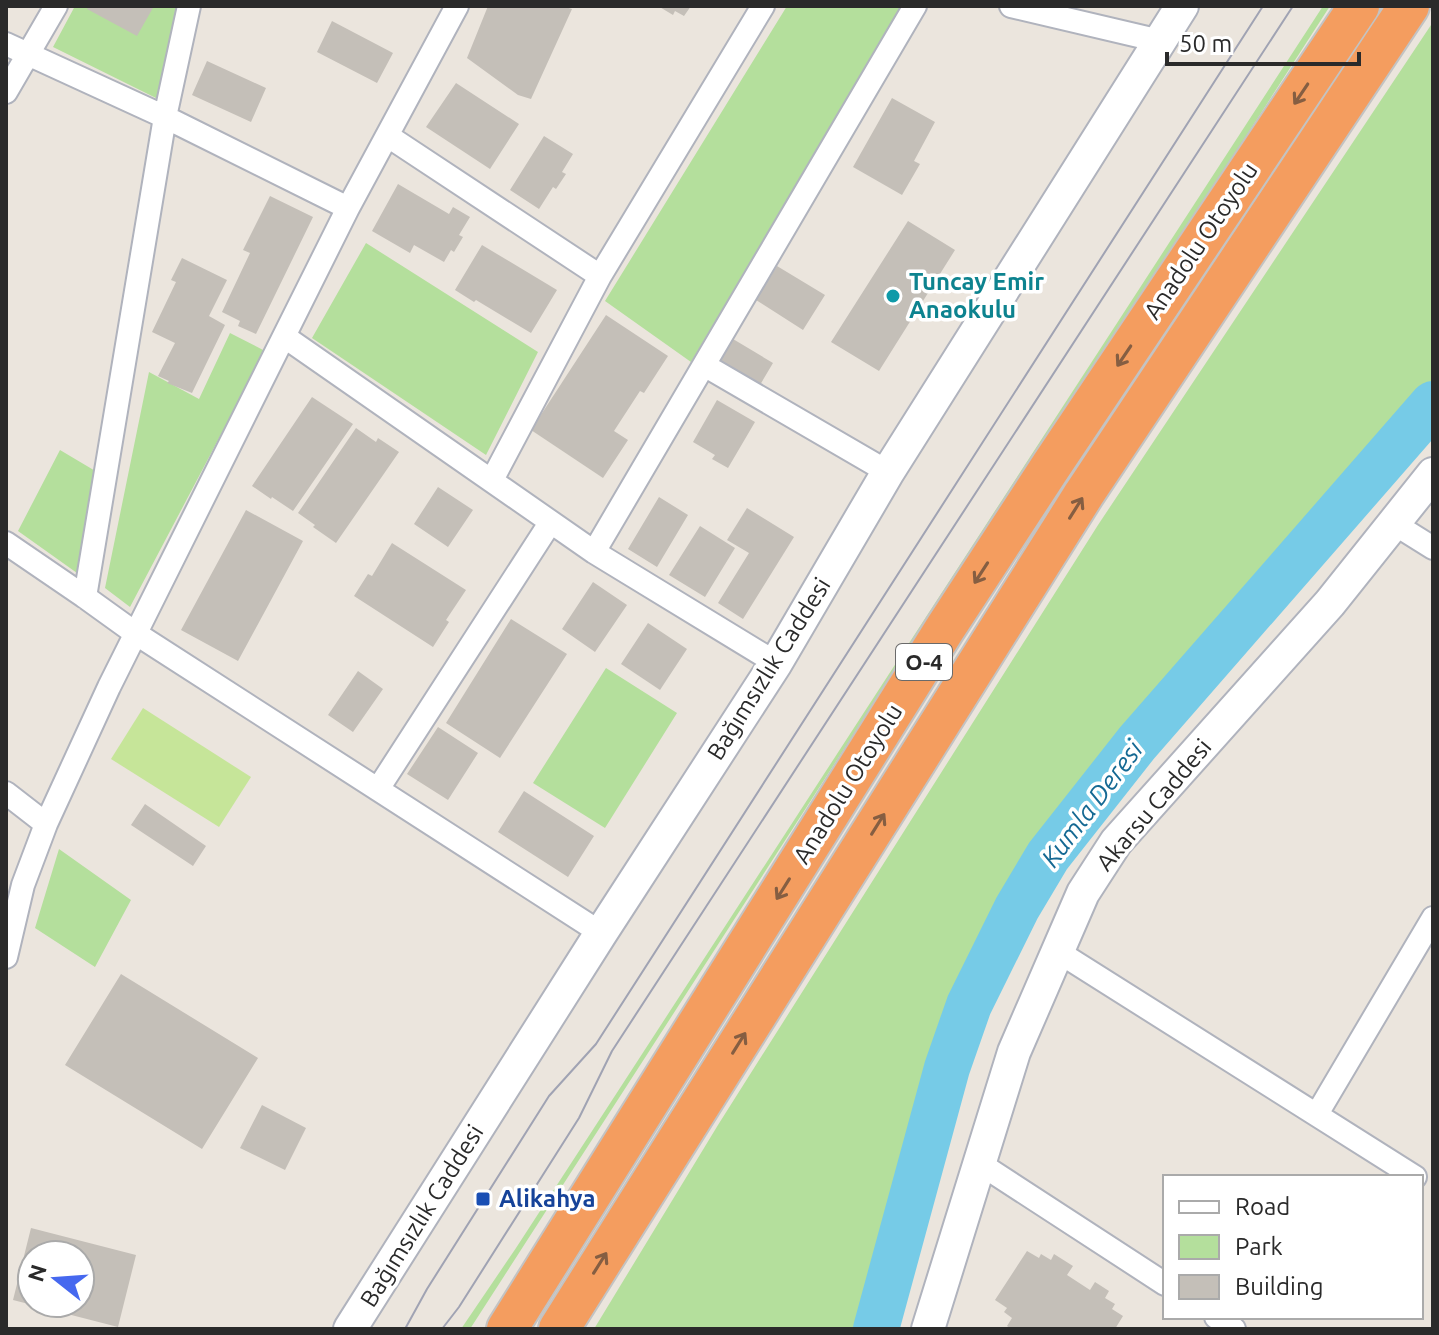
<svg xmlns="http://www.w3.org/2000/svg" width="1439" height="1335" font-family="Ubuntu,sans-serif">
  <rect width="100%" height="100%" fill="#ebe5dd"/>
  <path fill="#b4df9c" d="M75,6H178L158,99L53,47Z
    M787,6H906L691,362L605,301Z
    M1323,6H1330L1065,417L915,639L470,1329H461L516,1248Z
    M1433,22V379L1048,831L1002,902L942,1034L859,1329H594L718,1125L1098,525Z
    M366,243L538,352L486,455L312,338Z
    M230,333L265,351L130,607L105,588L149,372L199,399Z
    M60,450L97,472L77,573L18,531Z
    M606,668L677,713L605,828L533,783Z
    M59,849L131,900L95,967L35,928Z"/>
  <path fill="#c6e599" d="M143,708L251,777L219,827L111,759Z"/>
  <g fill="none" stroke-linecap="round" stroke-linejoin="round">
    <path stroke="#76cbe7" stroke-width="46" d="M876,1329L947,1068L969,1005L1017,908L1048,856L1137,743L1433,404"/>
  </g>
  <path fill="#c4bfb8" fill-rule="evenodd" d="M89,6H154L137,36L87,9Z
    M488,6H562L572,9L531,99L518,95L467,58Z
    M658,6H691L684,16L675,11L673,15Z
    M332,21L393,53L377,83L317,52Z
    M207,61L266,88L251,122L192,95Z
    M456,83L519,124L490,169L426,127Z
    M892,98L935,122L914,161L920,164L902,195L853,167Z
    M544,136L573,154L562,172L566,174L556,189L553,187L539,209L510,190Z
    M398,184L449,214L453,207L470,217L459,235L463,237L454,252L451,250L444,262L414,245L410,253L372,231Z
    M270,196L313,217L256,334L238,326L240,321L222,312L250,253L243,250Z
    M908,221L955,250L879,371L831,342Z
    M482,245L557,290L531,333L476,300L474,302L455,290Z
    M182,258L227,280L209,316L225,325L192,393L167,383L169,381L158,376L175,343L152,332L176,282L171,280Z
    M777,266L825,295L803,330L756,300Z
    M606,315L668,356L644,393L640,391L614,431L628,440L603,478L531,430Z
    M733,339L773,363L760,385L720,361Z
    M312,397L353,424L293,511L272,497L271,499L252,486Z
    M717,400L755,422L728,468L712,459L715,455L693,442Z
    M356,428L376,442L378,438L399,452L336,543L313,527L315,525L298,513Z
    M438,487L473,510L448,547L414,524Z
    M659,497L688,515L657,567L628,549Z
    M747,508L794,537L743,619L718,603L749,553L727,540Z
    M246,510L303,541L238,661L181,630Z
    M700,526L735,548L705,597L669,575Z
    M392,543L466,590L446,620L449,622L433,647L354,596L368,574L372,576Z
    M593,582L627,605L595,652L562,629Z
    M511,619L567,654L500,758L446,723Z
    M648,623L687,649L660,690L621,664Z
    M358,671L383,689L353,732L328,715Z
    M438,727L478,753L448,800L407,774Z
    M524,791L594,836L568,877L498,832Z
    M145,804L206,846L193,866L131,825Z
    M121,974L258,1058L202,1149L65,1065Z
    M262,1105L306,1128L285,1170L240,1148Z
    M31,1228L136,1255L118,1327L13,1300ZM32,1255H80V1303H32Z
    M1027,1251L1039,1258L1041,1254L1051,1260L1054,1254L1073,1266L1067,1275L1090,1290L1095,1282L1109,1291L1105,1298L1115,1304L1112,1309L1123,1316L1115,1329H1011L1007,1326L1012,1318L1004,1312L1007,1308L995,1300Z"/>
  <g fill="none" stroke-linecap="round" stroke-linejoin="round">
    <defs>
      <path id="street" d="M1011,6L1160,41
        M6,44L165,117L348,208
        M6,92L56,6
        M388,136L600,276
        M285,337L594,552L776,663
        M704,365L888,472
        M492,480L600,276L763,6
        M1393,523L1433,548
        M6,543L85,597L135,633L601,933
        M594,552L915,6
        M85,597L165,117L189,6
        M378,789L550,523
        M6,793L46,824
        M1057,951L1415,1177
        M6,957L23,885L46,824L109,687L348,208L457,6
        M1317,1114L1433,918
        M979,1163L1165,1284
        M1216,1317L1234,1329"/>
      <path id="secondary" d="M350,1329L601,933L776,663L888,472L1182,6
        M928,1329L1014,1052L1083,893L1116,842L1330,603L1433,474"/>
      <path id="highway" d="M507,1329L944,630L1051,466L1359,6
        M559,1329L1084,494L1409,6"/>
    </defs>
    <use href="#street" stroke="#b0b3bd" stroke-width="26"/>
    <use href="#secondary" stroke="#b0b3bd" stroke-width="36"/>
    <use href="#highway" stroke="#c3c3c3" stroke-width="44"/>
    <use href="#street" stroke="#fff" stroke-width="22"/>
    <use href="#secondary" stroke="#fff" stroke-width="32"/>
    <use href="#highway" stroke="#f49d5f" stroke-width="40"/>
    <path stroke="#a0a3b3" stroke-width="2" d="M405,1329L427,1289L549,1096L596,1044L1263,6
      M442,1329L459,1307L579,1118L612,1051L1293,6"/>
  </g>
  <defs><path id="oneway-shaft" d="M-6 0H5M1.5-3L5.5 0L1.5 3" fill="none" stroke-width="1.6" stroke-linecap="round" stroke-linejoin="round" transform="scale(2)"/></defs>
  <g stroke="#855e42">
    <use href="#oneway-shaft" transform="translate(1301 94) rotate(124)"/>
    <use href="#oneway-shaft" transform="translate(1124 356) rotate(124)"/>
    <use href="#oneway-shaft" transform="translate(1076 508) rotate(-58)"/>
    <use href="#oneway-shaft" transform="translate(981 573) rotate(123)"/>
    <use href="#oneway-shaft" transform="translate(878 824) rotate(-58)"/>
    <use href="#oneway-shaft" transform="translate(783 889) rotate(122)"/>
    <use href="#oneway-shaft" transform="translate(739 1043) rotate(-58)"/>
    <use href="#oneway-shaft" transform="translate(600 1263) rotate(-58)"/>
  </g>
  <circle fill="#0f9aa8" stroke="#fff" stroke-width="3" cx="893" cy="296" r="8"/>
  <rect fill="#1a4fb4" stroke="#fff" stroke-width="3" x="475" y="1191" width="16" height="16" rx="4"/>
  <g text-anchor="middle" stroke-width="7" stroke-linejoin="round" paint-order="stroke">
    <rect fill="#fff" stroke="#6a6a6a" stroke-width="2" x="896" y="644" width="56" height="36" rx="6"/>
    <g font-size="22" font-weight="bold" fill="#2a2a2a">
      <text x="924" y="670">O-4</text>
    </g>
    <g font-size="24" fill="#2a2a2a" stroke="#fff">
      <text transform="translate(1201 241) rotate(-56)" y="8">Anadolu Otoyolu</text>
      <text transform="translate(769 669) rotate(-58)" y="8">Bağımsızlık Caddesi</text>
      <text transform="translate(848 784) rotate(-58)" y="8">Anadolu Otoyolu</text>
      <text transform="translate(1154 805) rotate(-50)" y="8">Akarsu Caddesi</text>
      <text transform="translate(422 1216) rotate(-58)" y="8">Bağımsızlık Caddesi</text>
    </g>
    <g font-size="24" font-weight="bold" fill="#0d838f" stroke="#fff" text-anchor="start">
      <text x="909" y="290">Tuncay Emir<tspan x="909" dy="28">Anaokulu</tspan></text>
    </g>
    <g font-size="24" font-weight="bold" fill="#164399" stroke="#fff" text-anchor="start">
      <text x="499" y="1207">Alikahya</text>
    </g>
    <g font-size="26" font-style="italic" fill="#156993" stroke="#fff">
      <text transform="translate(1092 804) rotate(-53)" y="9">Kumla Deresi</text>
    </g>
  </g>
  <rect width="1439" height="1335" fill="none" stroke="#2a2a2a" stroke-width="16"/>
  <rect x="1163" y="1175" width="260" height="144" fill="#ffffff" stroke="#aaaaaa" stroke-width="2"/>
  <rect x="1179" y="1201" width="40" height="12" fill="#ffffff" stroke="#aaaaaa" stroke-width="2"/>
  <text x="1235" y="1215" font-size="24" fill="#2a2a2a">Road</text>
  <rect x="1179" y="1235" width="40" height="24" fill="#b4df9c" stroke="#aaaaaa" stroke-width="2"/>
  <text x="1235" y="1255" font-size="24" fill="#2a2a2a">Park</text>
  <rect x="1179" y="1275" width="40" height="24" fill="#c4bfb8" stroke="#aaaaaa" stroke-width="2"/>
  <text x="1235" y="1295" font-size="24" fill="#2a2a2a">Building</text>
  <g transform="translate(56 1279) rotate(287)"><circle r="38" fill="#ffffff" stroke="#aaaaaa" stroke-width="2"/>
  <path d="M0-6L14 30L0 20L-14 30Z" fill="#4668ef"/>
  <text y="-12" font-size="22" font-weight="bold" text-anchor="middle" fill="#2a2a2a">N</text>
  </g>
  <path d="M1167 52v12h192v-12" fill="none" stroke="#2a2a2a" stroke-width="4"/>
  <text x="1179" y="52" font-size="24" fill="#2a2a2a" stroke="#ffffff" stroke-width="6" paint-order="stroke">50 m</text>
</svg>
